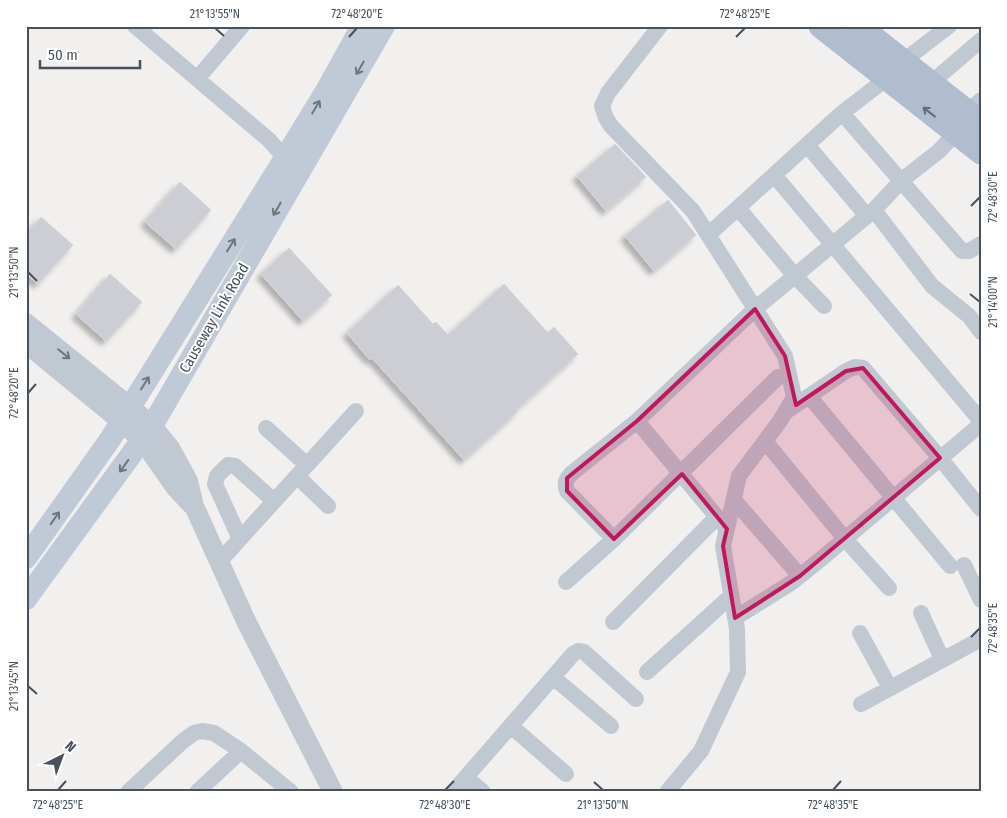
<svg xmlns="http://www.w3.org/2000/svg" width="1007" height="818" font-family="'Fira Sans Condensed',sans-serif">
  <defs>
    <filter id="shadow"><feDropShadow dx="-4.5" dy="4.5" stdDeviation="2.5" flood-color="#0004"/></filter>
  </defs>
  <rect width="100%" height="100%" fill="#f2efef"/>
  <path fill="#ccced4" stroke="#d3d5db" filter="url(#shadow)" d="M615,144L646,177L606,211L577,176Z
    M180,182L211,210L176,249L145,222Z
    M668,200L696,235L654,271L625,236Z
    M41,217L73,245L38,284L26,274V234Z
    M289,248L332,295L303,321L261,274Z
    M110,274L142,302L106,341L76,314Z
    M504,284L548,333L554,327L578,354L516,410L517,412L464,460L372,358L370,360L347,333L398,285L433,324L436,322L448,335Z"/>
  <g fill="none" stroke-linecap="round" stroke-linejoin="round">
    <path stroke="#c0c9d1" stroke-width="16" d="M135,26L269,140L285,158
      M660,26L608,93L602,106L606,118L611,126L693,211L785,356L794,397L780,421L739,476L723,546L737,629L738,672L701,751L667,792
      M197,79L242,26
      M931,83L981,40
      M967,112L981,100
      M842,113L962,251H969L981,244
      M807,145L867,216
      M774,175L981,421
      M738,208L795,276L824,306
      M874,210L932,286L969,316L981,332
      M708,235L842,113L886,79L902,62L949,26
      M809,396L950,566
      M787,411L846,371L855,367L863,368L940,458L981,509
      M266,428L307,465
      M765,441L845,539L889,588
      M297,476L328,506
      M734,500L800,576
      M727,529L637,421L755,309L874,210L902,180L939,151L956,133
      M240,539L215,484L217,476L228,465L235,466L274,501
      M614,539L567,491C564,483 566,479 572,473L637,421
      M219,562L356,411
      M964,565L981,600
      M566,582L614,539L778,377
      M921,613L942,659
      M735,618L791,583L821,559L981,424
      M613,622L717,517
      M860,633L890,688
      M647,672L731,596
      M554,678L611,726
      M861,704L981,639
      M511,726L566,774
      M466,777L483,792
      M128,792L183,741L194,733L202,731L214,733L241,751L291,792
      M197,792L241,751
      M453,792L573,654L578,651L584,652L636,699"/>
    <path stroke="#c0c9d1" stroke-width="20" d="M26,323L130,407L152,426L170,448L188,481L194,506L246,621L333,792
      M26,343L121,421L143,441L176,488L192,505"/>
    <path stroke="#c0cad6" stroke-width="22" d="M26,558L111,438L285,158L326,91L362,26
      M26,599L152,426L384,26"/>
    <path stroke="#afbdce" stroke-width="25" d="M821,26L981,152
      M858,26L981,123"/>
  </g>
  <defs><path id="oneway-shaft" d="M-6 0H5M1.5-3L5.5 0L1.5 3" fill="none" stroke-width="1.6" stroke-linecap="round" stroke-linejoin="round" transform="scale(1.25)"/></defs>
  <g stroke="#6b7681">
    <use href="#oneway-shaft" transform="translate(360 68) rotate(120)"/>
    <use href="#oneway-shaft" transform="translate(316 107) rotate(-59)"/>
    <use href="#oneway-shaft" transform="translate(277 209) rotate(120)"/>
    <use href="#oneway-shaft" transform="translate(231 245) rotate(-58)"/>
    <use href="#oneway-shaft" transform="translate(145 383) rotate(-58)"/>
    <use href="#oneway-shaft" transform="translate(124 466) rotate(126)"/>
    <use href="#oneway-shaft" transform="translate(55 518) rotate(-55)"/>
  </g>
  <use stroke="#616d79" href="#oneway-shaft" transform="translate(929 112) rotate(-142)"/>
  <use stroke="#6b7680" href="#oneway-shaft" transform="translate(64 354) rotate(39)"/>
  <path fill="#c2185b" fill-opacity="0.2" stroke="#c2185b" stroke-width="4" stroke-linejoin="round" d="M755,309L785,356L796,405L846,371L863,368L940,458L800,576L735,618L723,546L727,529L682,474L614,539L567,491V478L637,421Z"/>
  <path fill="none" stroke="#47525d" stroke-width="2" d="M215,28L224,36M349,37L357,28M736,37L745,28M971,206L980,197M28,272L37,281M970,294L980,302M28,393L36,384M971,637L980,628M28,686L37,694M594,782L603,790M58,790L66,781M445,790L454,781M833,790L841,781"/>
  <g text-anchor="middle" stroke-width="4" stroke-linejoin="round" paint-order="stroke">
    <g font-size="15" fill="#47525d" stroke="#fff">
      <text transform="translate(214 318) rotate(-60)" y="5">Causeway Link Road</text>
    </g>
  </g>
  <rect width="1007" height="818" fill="none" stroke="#ffffff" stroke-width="55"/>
  <g transform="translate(62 756) rotate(42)" stroke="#ffffff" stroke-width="4" paint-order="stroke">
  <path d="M0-4L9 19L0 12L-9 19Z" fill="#47525d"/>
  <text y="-8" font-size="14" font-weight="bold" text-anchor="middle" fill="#47525d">N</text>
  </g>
  <path d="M40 60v8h100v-8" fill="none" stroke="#47525d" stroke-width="2.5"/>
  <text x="48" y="60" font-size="15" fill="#47525d" stroke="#ffffff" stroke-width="4" paint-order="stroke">50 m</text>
  <rect x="28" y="28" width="952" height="762" fill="none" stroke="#47525d" stroke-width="2"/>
  <g font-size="12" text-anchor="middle" fill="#47525d">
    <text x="215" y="18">21°13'55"N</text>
    <text x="357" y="18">72°48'20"E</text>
    <text x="745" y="18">72°48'25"E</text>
    <text transform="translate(993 197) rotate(-90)" y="4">72°48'30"E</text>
    <text transform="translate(14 272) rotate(-90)" y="4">21°13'50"N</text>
    <text transform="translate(993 302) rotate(-90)" y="4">21°14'00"N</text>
    <text transform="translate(14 393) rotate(-90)" y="4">72°48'20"E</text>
    <text transform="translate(993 628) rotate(-90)" y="4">72°48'35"E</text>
    <text transform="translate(14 686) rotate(-90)" y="4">21°13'45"N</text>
    <text x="58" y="809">72°48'25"E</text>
    <text x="445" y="809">72°48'30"E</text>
    <text x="603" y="809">21°13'50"N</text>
    <text x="833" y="809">72°48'35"E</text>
  </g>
</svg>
